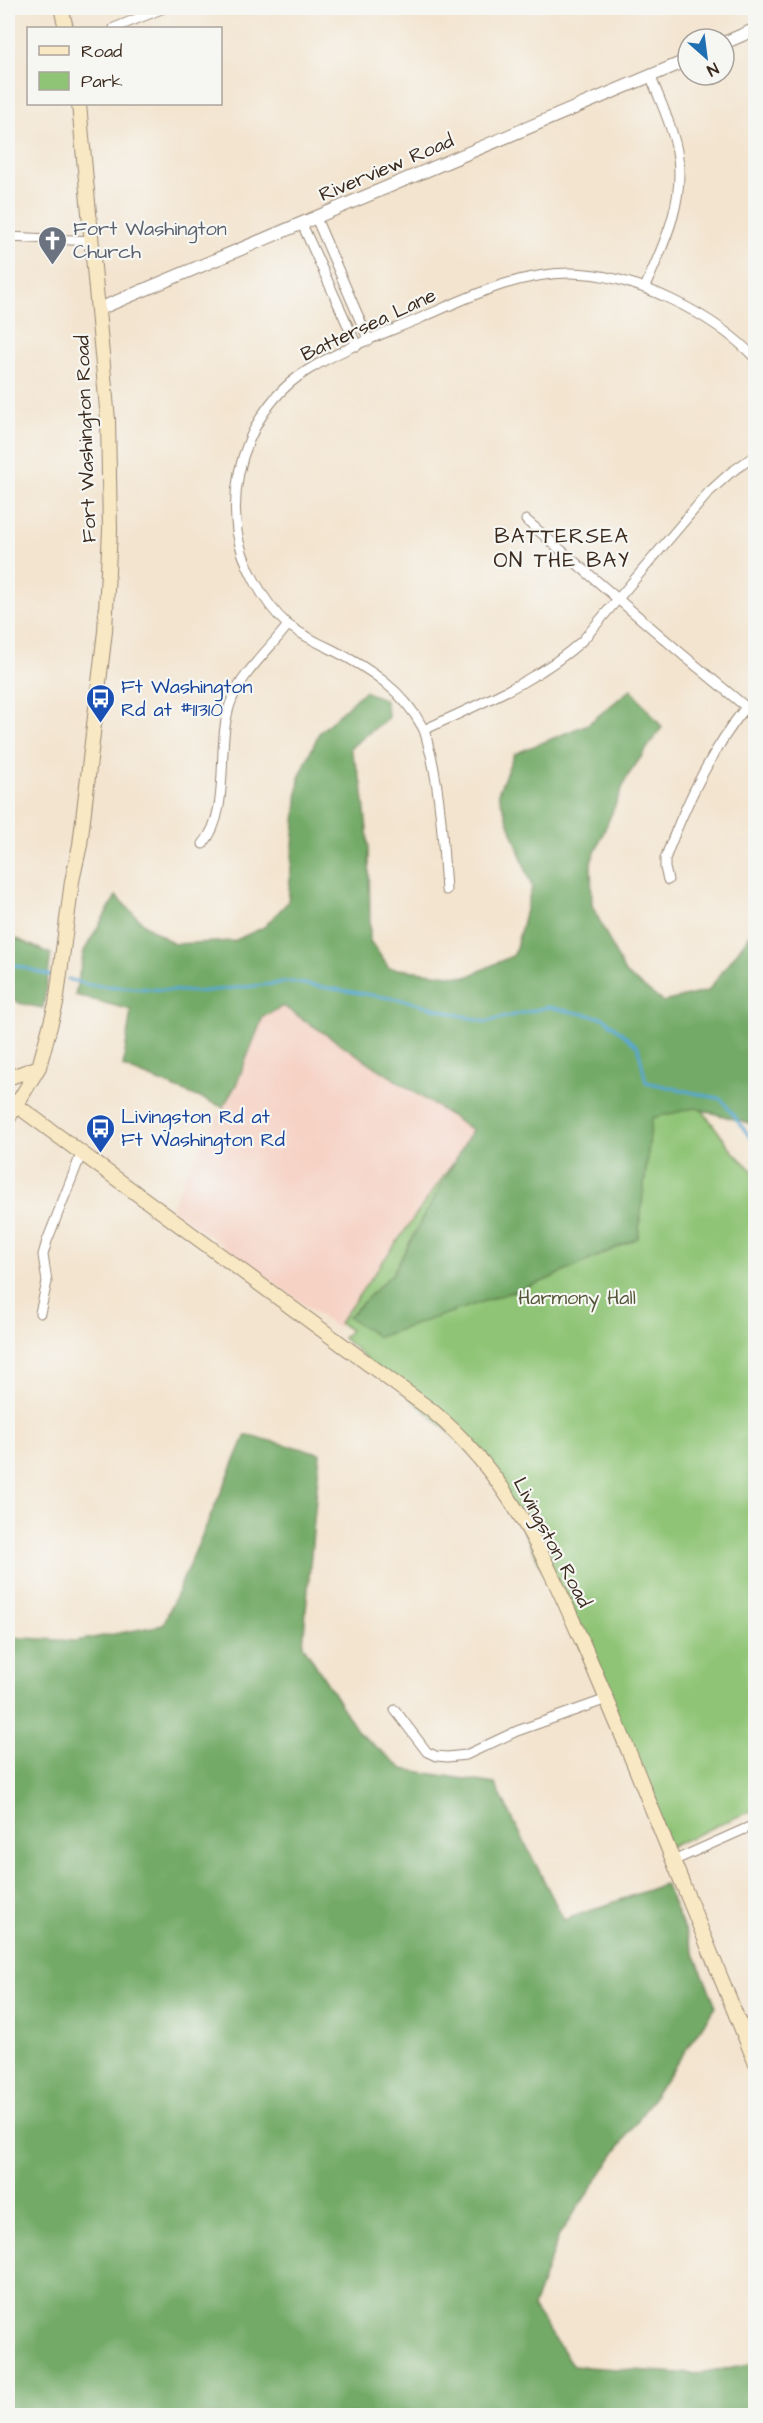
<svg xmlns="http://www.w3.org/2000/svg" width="763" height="2423" font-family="'Architects Daughter',sans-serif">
  <rect width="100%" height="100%" fill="#f6f6f2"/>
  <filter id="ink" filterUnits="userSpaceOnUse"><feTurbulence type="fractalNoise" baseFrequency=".0167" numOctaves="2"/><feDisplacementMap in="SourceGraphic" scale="12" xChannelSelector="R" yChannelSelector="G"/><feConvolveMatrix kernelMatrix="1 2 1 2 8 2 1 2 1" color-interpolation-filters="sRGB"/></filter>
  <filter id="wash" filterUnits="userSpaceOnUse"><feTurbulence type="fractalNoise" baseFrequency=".008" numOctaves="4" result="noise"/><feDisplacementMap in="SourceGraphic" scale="24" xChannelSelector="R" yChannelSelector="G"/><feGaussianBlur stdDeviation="1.35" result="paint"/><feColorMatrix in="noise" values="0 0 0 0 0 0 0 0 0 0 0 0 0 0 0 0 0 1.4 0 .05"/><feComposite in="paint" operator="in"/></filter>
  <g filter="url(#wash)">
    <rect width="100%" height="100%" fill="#f3e4cf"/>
    <path fill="#f6d2c4" d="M283,1006L472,1130L392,1274L337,1328L171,1208L186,1173L236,1085L263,1016Z"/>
    <path fill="#8fc476" stroke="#65774a" stroke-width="1.5" d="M690,1094L735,1154L755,1173V1809L669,1847L624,1736L496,1474L343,1338L350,1330L339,1323L490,1111Z"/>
    <path fill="#73aa67" stroke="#576a42" stroke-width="1.5" d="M631,689L662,727L627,777L591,862L592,905L625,973L663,1002L708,991L755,928V1125L695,1108L652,1118L638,1238L544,1281L378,1337L348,1317L392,1274L472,1130L283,1006L263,1017L236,1085L223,1107L123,1067L131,1010L75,995L84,951L116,896L145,925L174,944L234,941L264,927L288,902L299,778L319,733L364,691L384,699L389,717L350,748L362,784L369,848L370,941L389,968L467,977L514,955L532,887L498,793L514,754L588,724Z
      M8,935L51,954L43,1008L19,1003L8,995Z
      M246,1435L320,1453L303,1645L358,1732L403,1769L495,1784L564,1920L665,1884L716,2006L559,2235L533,2307L573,2366L694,2374L755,2363V2415H8V1637L76,1641L163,1625Z"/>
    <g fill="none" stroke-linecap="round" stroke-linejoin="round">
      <path stroke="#56a7d0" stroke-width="3" d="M8,963L52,976
        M68,979L89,985L197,992L291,982L408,1001L485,1022L548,1007L604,1018L638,1047L646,1082L721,1099L756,1145"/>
    </g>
  </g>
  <g filter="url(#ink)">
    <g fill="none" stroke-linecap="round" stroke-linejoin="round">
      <defs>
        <path id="minor" d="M114,28L164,8
          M316,218L369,341
          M302,224L357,346
          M8,237L93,241
          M645,287C664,244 686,200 677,151C672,125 660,101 651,77
          M526,520L683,655L746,707L756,711
          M424,730C478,704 538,681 583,640L709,492L730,473L756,455
          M203,844C233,809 214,742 232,699C244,671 270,649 288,625
          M668,880L665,868V859C685,805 710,752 746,707
          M446,890C443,845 441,799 431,755C428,747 427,736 423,728C403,690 369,668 331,649C316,642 300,634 287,624C264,604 241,561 237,531C229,470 254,403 308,370C343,348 383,334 421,318C469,297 517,273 570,273C632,273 714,314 756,359
          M40,1313L47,1282L43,1255L47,1241L82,1152
          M395,1710L427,1752L436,1756L447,1757L466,1755L517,1731L607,1699
          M673,1861L756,1824"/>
        <path id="tertiary" d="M724,43L756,29
          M99,309L688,60"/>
        <path id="secondary" d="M61,8L66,28
          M8,1078L39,1067
          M8,1099L431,1410C509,1475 545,1557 585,1648C606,1698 628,1748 648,1799C684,1887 720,1976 756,2064
          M8,1119L39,1067L56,1004L72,881L80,845L105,631L110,530L108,420L79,104"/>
      </defs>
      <use href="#minor" stroke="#978776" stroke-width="11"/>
      <use href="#tertiary" stroke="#978776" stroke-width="14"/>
      <use href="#secondary" stroke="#978776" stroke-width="16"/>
      <use href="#minor" stroke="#fff" stroke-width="9"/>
      <use href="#tertiary" stroke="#fff" stroke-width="12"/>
      <use href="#secondary" stroke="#f8e8c3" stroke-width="14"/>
    </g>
  </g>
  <defs>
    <symbol id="church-pin" viewBox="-11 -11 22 30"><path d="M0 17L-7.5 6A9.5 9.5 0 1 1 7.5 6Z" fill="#6b7280" stroke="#f6f6f2"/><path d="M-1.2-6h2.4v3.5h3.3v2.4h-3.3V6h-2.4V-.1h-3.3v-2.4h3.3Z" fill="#fff"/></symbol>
    <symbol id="bus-pin" viewBox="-11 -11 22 30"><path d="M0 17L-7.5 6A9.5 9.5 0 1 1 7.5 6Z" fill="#1a4fb4" stroke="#f6f6f2"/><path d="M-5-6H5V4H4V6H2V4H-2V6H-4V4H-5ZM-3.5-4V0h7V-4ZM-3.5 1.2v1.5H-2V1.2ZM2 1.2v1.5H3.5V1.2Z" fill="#fff"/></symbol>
  </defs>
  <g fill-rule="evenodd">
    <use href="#church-pin" x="36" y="224" width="33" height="45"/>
    <use href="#bus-pin" x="84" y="682" width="33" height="45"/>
    <use href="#bus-pin" x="84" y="1112" width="33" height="45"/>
  </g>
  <g text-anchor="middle" stroke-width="4.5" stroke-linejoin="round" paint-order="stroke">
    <g font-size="20" fill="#3b2a1e" stroke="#f6f6f2">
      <text transform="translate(386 167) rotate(-23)" y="7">Riverview Road</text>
      <text transform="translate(368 324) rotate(-25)" y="7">Battersea Lane</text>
      <text transform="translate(85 439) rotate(-92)" y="7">Fort Washington Road</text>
      <text transform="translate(553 1542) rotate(62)" y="7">Livingston Road</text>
    </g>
    <g font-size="20" fill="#5b616d" stroke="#f6f6f2" text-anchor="start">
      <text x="73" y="235">Fort Washington<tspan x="73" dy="23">Church</tspan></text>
    </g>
    <g font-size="20" fill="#164399" stroke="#f6f6f2" text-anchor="start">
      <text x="121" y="693">Ft Washington<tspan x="121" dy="23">Rd at #11310</tspan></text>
      <text x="121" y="1123">Livingston Rd at<tspan x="121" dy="23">Ft Washington Rd</tspan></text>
    </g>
    <g font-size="20" fill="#545838" stroke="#f6f6f2">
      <text x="577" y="1304">Harmony Hall</text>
    </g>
    <g font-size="21" letter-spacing="1.5" fill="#3b2a1e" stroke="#f6f6f2">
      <text x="562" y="543">BATTERSEA<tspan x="562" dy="24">ON THE BAY</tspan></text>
    </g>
  </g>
  <rect width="763" height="2423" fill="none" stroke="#f6f6f2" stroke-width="30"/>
  <rect x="27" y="27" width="195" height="78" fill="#f6f6f2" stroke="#aba49d" stroke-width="1.5"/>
  <rect x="39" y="46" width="30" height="9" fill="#f8e8c3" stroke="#aba49d" stroke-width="1.5"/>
  <text x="81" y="57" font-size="18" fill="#3b2a1e">Road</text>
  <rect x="39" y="72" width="30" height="18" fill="#8fc476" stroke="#aba49d" stroke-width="1.5"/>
  <text x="81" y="87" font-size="18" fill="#3b2a1e">Park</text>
  <g transform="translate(706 57) rotate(152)"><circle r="28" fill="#f6f6f2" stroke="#aba49d" stroke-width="1.5"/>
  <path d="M0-4.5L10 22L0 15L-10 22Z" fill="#1f6fb2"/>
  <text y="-9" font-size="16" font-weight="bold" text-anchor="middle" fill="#3b2a1e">N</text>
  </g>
</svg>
